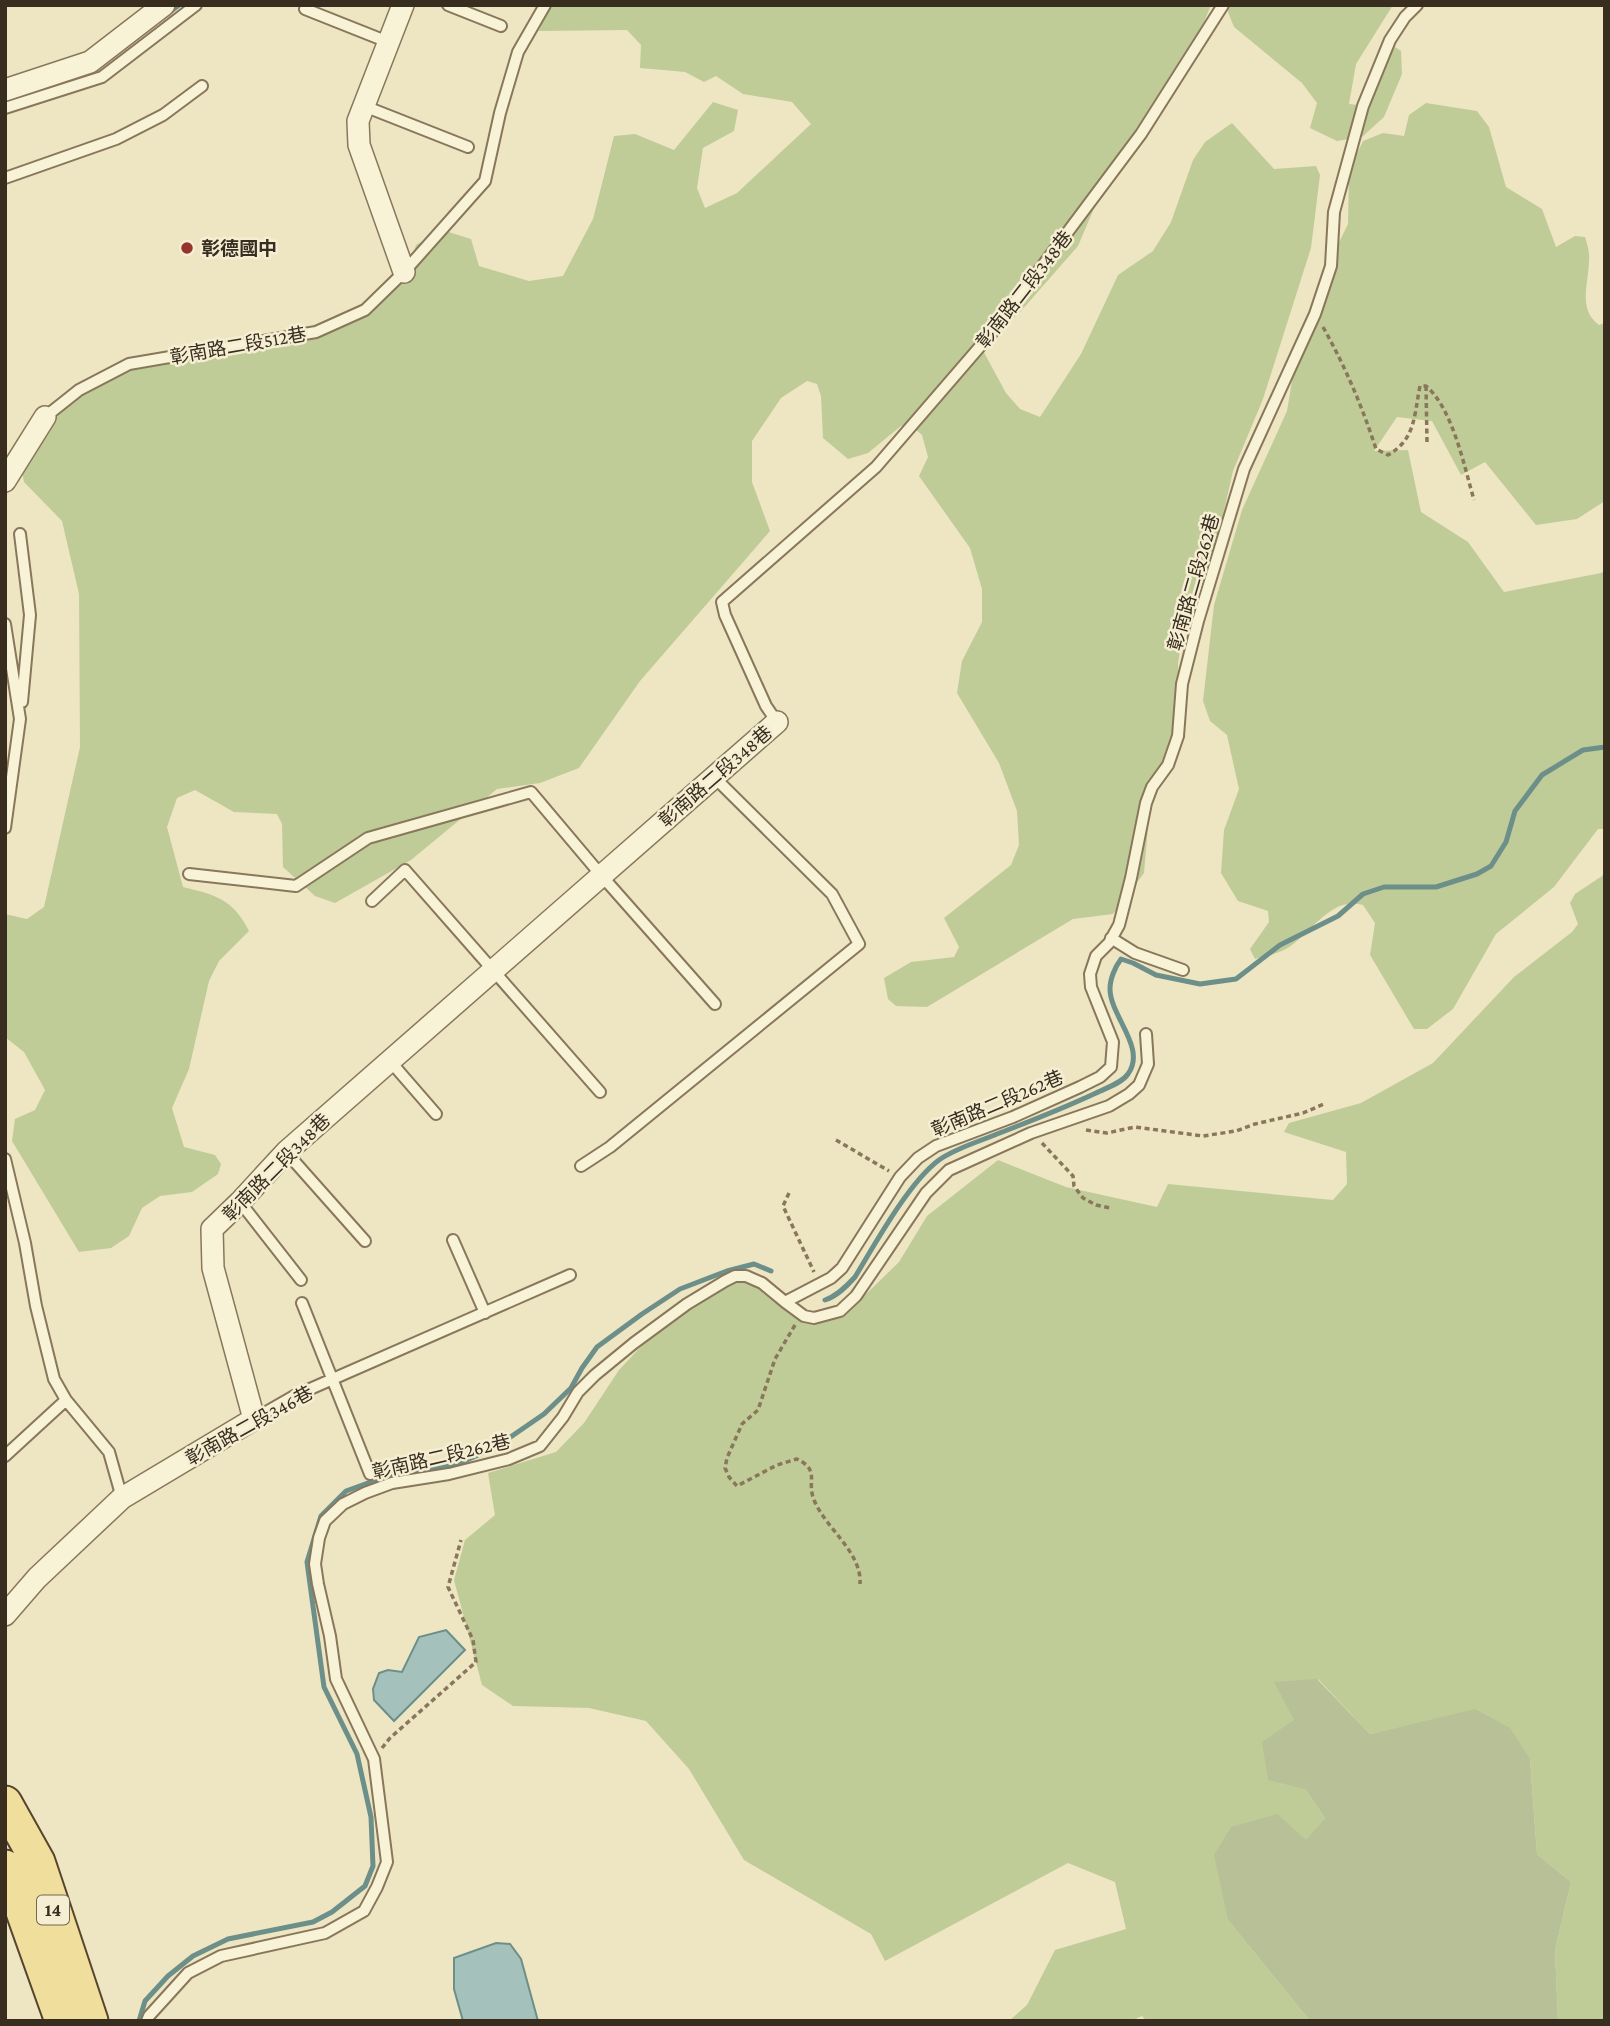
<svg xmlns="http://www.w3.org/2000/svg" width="1610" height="2026" font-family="'Crimson Pro','Noto Sans TC',serif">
  <rect width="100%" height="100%" fill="#eee5c3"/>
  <path fill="#c0cc97" d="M549,5H1211L1204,22L1111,168L1078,246L1021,311L981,347L1006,393L1020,409L1040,417L1081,354L1118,275L1153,251L1171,222L1193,160L1205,142L1232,123L1274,169L1316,166L1320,175L1311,248L1263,399L1233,471L1214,555L1184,622L1178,664L1183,738L1164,763L1150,804L1144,873L1113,914L1073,919L927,1007L896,1006L888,999L884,978L911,962L954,957L959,947L944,918L1011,865L1019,845L1017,811L999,763L957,693L962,661L982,622V589L970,548L919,476L928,457L922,435L912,426H901L868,453L848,459L823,438L821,396L817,384L807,381L781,398L752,441V482L770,531L640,681L579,768L540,783L497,789L411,860L335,903L315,896L283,867L282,824L277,814L234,812L195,790L177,798L167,827L183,887C216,895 233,899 249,931L219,961L209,981L189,1069L172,1108L184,1147L215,1155L221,1164L218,1174L192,1192L160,1196L142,1208L129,1236L111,1248L79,1252L12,1141L15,1119L35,1110L45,1090L24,1052L5,1037V914L27,919L44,907L80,747L79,594L62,521L24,482L20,461L26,440L83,391L131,367L290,346L376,305L404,280L416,245L442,230L471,239L479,266L529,281L563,276L593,219L614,136L635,134L674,150L713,102L738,110L734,131L703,148L697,188L705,208L737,193L811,124L792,102L743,94L716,76L704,82L685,72L640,68L641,45L627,30L539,31Z
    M1229,5H1393L1356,64L1349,104L1367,106L1378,63L1395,47L1401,51L1402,74L1384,117L1362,137L1337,141L1310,128L1317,103L1302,83L1234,27L1228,12Z
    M1426,103L1477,111L1489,127L1506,187L1542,209L1556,247L1575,236L1585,237C1587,244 1590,252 1589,260C1589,283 1577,309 1599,325L1605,323V501L1577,519L1536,525L1485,462L1461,475L1432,421L1397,417L1374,451L1408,450L1421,512L1468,542L1504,592L1601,573L1605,571V829H1598L1554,887L1496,934L1453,1009L1427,1029H1414L1370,955L1375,923L1363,905C1331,895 1311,934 1286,949C1277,954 1264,956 1255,959L1250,949L1269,922L1268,911L1238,901L1221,873L1224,830L1239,789L1227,735L1210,721L1203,701L1214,605L1242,510L1287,411L1296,357L1324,273L1348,224L1349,170L1363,141L1383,133L1404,136L1409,115Z
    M1605,871V2021H1558L1555,1950L1571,1882L1537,1854L1530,1759L1475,1710L1370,1734L1318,1679L1294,1720L1305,1789L1325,1818L1306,1841L1228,1920L1310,2021H1146L1142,2016L1131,2021H1009L1027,2005L1055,1950L1126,1929L1115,1882L1068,1863L885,1961L871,1934L744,1860L689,1769L646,1721L589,1708L513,1706L482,1685L454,1580L465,1540L495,1515L488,1473L556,1452L584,1423L619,1370L649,1338L723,1286L744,1278L767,1279L802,1312L816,1314L861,1299L899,1262L927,1216L998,1160L1066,1187L1157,1207L1168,1184L1333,1200L1347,1184L1346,1152L1284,1132L1289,1123L1361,1103L1433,1063L1514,977L1572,932L1578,924L1570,903L1575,894L1602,876Z"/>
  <path fill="#b7c096" d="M1317,1679L1370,1734L1475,1709L1510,1728L1530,1759L1537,1854L1571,1882L1555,1950L1558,2021H1310L1228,1920L1214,1855L1231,1827L1277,1814L1306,1840L1325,1818L1305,1789L1268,1780L1262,1742L1294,1720L1274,1682Z"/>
  <path fill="#a5c1bb" stroke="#6c8f89" stroke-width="2" d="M446,1630L465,1650L394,1721L374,1700L373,1689L379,1673L388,1670L402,1672L419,1637Z
    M496,1943L510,1944L521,1959L538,2021H463L454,1989V1958Z"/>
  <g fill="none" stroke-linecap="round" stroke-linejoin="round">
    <path stroke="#6c8f89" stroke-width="5" d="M167,14L179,5
      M825,1300C837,1296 846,1287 855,1277C875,1244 909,1182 939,1160C956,1148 978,1142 997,1134C1031,1121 1064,1108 1096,1093C1106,1088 1122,1083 1128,1074C1147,1048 1110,1016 1110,989C1110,979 1115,967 1121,959L1133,963L1156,975L1200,984L1236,979L1280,945L1338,916L1363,894L1384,887H1436L1477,874L1491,866L1506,842L1515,811L1542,775L1583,750L1605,747
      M139,2021L145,2001L168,1976L193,1956L228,1939L313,1922L332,1912L365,1886L373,1866L371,1817L357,1754L324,1687L307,1562L321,1516L346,1491L379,1479L460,1463L496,1447L544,1414L571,1388L582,1368L597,1347L642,1314L680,1289L727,1271L754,1264L771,1271"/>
    <defs>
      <path id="service" d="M448,5L501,26
        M305,9L388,42
        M364,106L468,147
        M5,108L102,77L196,5
        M5,178L116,139L163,115L202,86
        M45,417L79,390L129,364L316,332L365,310L404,272L485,181L500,113L518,52L545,5
        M20,534L30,615L22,702
        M5,624L20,719L5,828
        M777,722L766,706L725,615L722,602L876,467L996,328L1141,134L1223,5
        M189,874L296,886L368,838L531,792L601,875L715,1004
        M372,901L405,870L600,1092
        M1111,938L1135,953L1183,970
        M390,1061L436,1114
        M286,1152L365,1241
        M5,1159L25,1243L36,1306L54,1379L66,1400L109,1452L122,1498
        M581,1166L610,1147L859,944L832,894L714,777
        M240,1202L301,1280
        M453,1240L485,1313
        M785,1302L804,1316L814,1318L840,1311L856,1296L926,1193L949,1170L1031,1133L1109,1106L1129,1094L1139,1085L1148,1064L1146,1034
        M302,1303L370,1474
        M254,1419L294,1396L570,1275
        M5,1456L66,1400
        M147,2021L149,2016L188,1973L221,1956L325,1933L364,1911L377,1887L387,1862L374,1759L336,1679L330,1636L318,1584L315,1564L319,1538L325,1521L343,1504L365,1493L392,1483L449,1474L509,1459L540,1446L563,1417L578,1392L595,1375L634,1343L687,1304L725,1281L735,1276H746L762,1283L785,1302L831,1278L842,1268L900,1177L918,1158L936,1146L1013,1117L1080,1087L1100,1077L1111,1067L1113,1042L1091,987L1090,974L1096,956L1109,943L1119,925L1131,878L1146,803L1152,787L1168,765L1178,736L1182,684L1198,621L1244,469L1315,314L1331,266L1334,212L1363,106L1390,40L1405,17L1417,5"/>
      <path id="minor" d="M403,5L358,121L359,145L404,272
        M5,90L90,62L164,5
        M5,481L45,417
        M5,1615L37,1578L122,1498L254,1419L213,1268L212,1229L240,1202L286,1152L777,722"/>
      <path id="primary" d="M5,1803L38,1862L91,2021
        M5,1867L12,1881L62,2021"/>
    </defs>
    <use href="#service" stroke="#88775a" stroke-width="14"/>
    <use href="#minor" stroke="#88775a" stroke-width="24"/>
    <use href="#primary" stroke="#56442e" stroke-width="37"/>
    <path stroke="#88775a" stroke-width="3.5" stroke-dasharray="5 3.5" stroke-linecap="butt" d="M1323,327C1345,366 1362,406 1376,449L1388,455C1416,439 1414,415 1420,386H1426C1453,409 1464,466 1474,500
      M1426,386L1427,442
      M1086,1130L1107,1133L1135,1127L1203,1136L1236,1131L1255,1124L1303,1113L1324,1104
      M836,1140L889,1171
      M1042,1143L1073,1176L1074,1186L1083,1198L1096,1205L1110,1208
      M789,1193L783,1206L814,1272
      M795,1325L775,1359L758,1410L742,1424L727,1458L725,1468L729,1477L737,1486L777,1465L797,1459C821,1471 806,1480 814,1500C826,1529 862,1552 860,1584
      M382,1748L390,1738L476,1662L473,1640L448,1587L461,1540"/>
    <use href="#service" stroke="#f8f2d7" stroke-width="10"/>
    <use href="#minor" stroke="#f8f2d7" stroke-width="21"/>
    <use href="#primary" stroke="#f0de9c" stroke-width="33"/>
  </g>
  <circle fill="#96352b" stroke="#f5eed3" stroke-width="2.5" cx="187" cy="248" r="7"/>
  <g text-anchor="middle" stroke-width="5" stroke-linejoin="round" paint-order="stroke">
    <rect fill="#f5eed3" stroke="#716754" stroke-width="2" x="37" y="1895.5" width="32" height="29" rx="5"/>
    <g font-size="18" font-weight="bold" fill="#382d1e">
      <text x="53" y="1916">14</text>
    </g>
    <g font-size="19" font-weight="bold" fill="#382d1e" stroke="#f5eed3" text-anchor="start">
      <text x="201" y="255">彰德國中</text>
    </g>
    <g font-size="19" fill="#382d1e" stroke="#f5eed3">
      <text transform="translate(1024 289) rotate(-52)" y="7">彰南路二段348巷</text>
      <text transform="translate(238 345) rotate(-10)" y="7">彰南路二段512巷</text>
      <text transform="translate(1193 582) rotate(-74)" y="7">彰南路二段262巷</text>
      <text transform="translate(715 776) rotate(-41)" y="7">彰南路二段348巷</text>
      <text transform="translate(997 1103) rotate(-23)" y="7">彰南路二段262巷</text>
      <text transform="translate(276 1167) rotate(-45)" y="7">彰南路二段348巷</text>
      <text transform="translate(249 1425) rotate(-29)" y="7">彰南路二段346巷</text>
      <text transform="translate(441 1456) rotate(-13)" y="7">彰南路二段262巷</text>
    </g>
  </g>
  <rect width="1610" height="2026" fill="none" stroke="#382d1e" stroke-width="14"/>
</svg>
